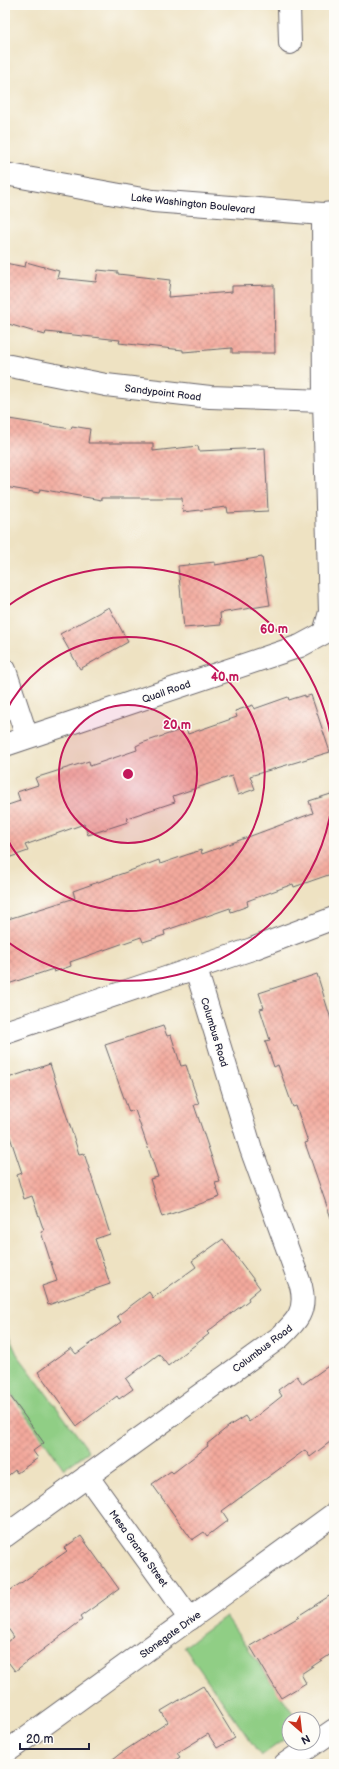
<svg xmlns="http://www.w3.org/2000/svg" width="339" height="1769" font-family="'Balsamiq Sans',sans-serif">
  <defs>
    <pattern id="building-cross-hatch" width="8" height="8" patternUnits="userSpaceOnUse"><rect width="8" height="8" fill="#f3a99c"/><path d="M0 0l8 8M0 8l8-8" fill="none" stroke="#d09187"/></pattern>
  </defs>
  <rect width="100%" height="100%" fill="#fdfcf7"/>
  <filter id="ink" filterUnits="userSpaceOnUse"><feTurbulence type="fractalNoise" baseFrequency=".025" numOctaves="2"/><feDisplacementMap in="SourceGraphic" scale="8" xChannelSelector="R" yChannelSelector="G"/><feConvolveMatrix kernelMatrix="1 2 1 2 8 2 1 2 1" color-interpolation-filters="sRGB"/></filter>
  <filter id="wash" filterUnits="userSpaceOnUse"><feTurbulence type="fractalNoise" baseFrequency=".012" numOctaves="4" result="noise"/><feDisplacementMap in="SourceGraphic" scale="16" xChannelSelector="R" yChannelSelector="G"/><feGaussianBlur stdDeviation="0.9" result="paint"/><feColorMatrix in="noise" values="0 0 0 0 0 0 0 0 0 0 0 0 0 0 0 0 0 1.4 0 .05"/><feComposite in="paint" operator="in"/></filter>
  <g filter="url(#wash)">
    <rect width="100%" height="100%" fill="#eee2c2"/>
    <path fill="#90ce85" stroke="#597860" d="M5,1328L17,1354L89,1451L64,1469L5,1385Z
      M226,1616L297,1719H289V1736L261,1756L184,1647Z"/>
    <g id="blocks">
      <path fill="url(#building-cross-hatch)" d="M26,262L59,271L57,278L96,282L98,270L118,272V274L170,280L168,297L232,292V286L274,285L275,353H232V348L183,352V350L119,343L120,340L46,332L45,335L5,323V263L25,267Z
        M9,419L71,429L72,426L90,429L88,443H153V451L198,446L199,451L265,448L268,511L228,513L227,507L183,512L182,498H101V500L40,489L39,493L5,487V442Z
        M262,557L270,605L220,613L221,625L184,628L178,566L215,562V565Z
        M109,607L128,642L80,669L60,634Z
        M305,695V697L311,695L330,752L250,776L255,789L238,795L232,776L173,796L175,802L127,818L128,822L88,835L84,824L25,845L28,851L5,859V806L20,801L17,792L38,785L35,778L89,761L90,766L137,750L136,746L142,743L186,728L188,734L237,717L235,711L253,705L254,709L288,697L289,700Z
        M334,793V873L294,887L293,884L247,901L248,906L231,912L230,908L164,931L165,935L143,942L141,937L70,962L71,966L54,972L53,969L8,984L5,974V920L75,898L73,891L135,869L159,860L160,864L201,850L202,854L313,813L309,801Z
        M317,974L334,1029V1218H331L305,1143L308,1142L296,1106L293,1107L278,1065L274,1067L265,1041L270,1040L260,1009L264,1008L259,993Z
        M163,1026L167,1036L171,1035L181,1066L186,1065L199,1104L194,1105L220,1182L215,1183L220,1197L162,1217L150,1179L158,1177L135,1110L129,1112L105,1045Z
        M50,1064L79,1154L84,1153L110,1234L95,1239L110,1284L48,1305L42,1286L57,1281L41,1232L44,1231L32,1196L24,1199L17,1175L22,1173L5,1122V1079Z
        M223,1239L260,1288L248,1298L249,1300L207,1332L209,1334L168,1366L159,1354L126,1379L133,1389L119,1399L117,1396L77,1426L38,1372L71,1348L76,1354L121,1322L117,1316L149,1292L153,1298L196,1267L192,1261Z
        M334,1362V1439L310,1457L305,1450L222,1511L228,1520L207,1536L204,1532L192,1540L152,1484L171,1471L173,1473L208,1446L207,1444L229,1426L245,1416L249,1422L282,1396L278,1390L297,1376L303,1384Z
        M5,1389L44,1443L33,1451L38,1458L17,1473L15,1470L5,1478Z
        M81,1536L119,1589L80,1617L82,1620L15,1671L5,1658V1643L14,1637L5,1624V1594L67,1551L64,1548Z
        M334,1593V1652L301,1674L306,1683L281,1698L250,1646L299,1617L298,1616Z
        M203,1686L235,1738L217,1748L208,1734L177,1753L180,1757L170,1764H106L121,1753L168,1722L161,1711Z"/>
    </g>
  </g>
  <g filter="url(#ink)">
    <use href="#blocks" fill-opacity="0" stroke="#69656a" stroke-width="1"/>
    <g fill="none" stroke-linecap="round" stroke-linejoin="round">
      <defs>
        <path id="minor" d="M289,5L290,43
          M5,365L106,385L210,397L324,401
          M5,670L27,737
          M5,745L300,646L324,633L330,612L324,401L323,214
          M5,1032L252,949L334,918
          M87,1476L190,1619
          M5,1536L280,1337C297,1321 307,1311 301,1286L251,1149L196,969
          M285,1764L334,1730"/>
        <path id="tertiary" d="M5,174L153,201L323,214L334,213
          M5,1753L334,1514"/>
      </defs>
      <use href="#minor" stroke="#69656a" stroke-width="24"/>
      <use href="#tertiary" stroke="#69656a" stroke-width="24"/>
      <use href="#minor" stroke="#fff" stroke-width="22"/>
      <use href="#tertiary" stroke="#fff" stroke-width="22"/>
    </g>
  </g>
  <circle cx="128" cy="774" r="69" fill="#c2185b" fill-opacity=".12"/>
  <g fill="none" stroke="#c2185b" stroke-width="2">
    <circle cx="128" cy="774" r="69"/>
    <path d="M5 713A137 137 0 1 1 5 835"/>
    <path d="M334 776A206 206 0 0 1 5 940M5 608A206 206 0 0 1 334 772"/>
  </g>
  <g text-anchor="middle" stroke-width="3" stroke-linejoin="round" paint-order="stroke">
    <g font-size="10" fill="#22223b" stroke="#fdfcf7">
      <text transform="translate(193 203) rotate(6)" y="4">Lake Washington Boulevard</text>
      <text transform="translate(163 392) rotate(7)" y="4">Sandypoint Road</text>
      <text transform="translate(166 691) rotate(-19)" y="4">Quail Road</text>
      <text transform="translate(215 1032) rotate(73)" y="4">Columbus Road</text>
      <text transform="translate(262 1348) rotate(-37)" y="4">Columbus Road</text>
      <text transform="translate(139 1548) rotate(54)" y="4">Mesa Grande Street</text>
      <text transform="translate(170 1634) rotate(-36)" y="4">Stonegate Drive</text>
    </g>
  </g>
  <circle cx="128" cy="774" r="6" fill="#c2185b" stroke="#fdfcf7" stroke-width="2"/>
  <g font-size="12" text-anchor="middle" font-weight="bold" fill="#c2185b" stroke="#fdfcf7" stroke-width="3" stroke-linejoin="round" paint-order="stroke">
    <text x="274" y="633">60 m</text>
    <text x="225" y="681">40 m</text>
    <text x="177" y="729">20 m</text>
  </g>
  <rect width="339" height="1769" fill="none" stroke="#fdfcf7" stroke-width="20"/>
  <g transform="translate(301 1731) rotate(152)"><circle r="19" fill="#fdfcf7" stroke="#a5a5ac"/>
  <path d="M0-3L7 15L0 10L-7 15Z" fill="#c8321e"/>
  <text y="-6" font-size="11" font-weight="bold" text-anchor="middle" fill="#22223b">N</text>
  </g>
  <path d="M20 1743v6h69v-6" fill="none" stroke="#22223b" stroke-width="2"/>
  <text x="26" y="1743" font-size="12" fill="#22223b" stroke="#fdfcf7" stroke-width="3" paint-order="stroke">20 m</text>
</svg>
